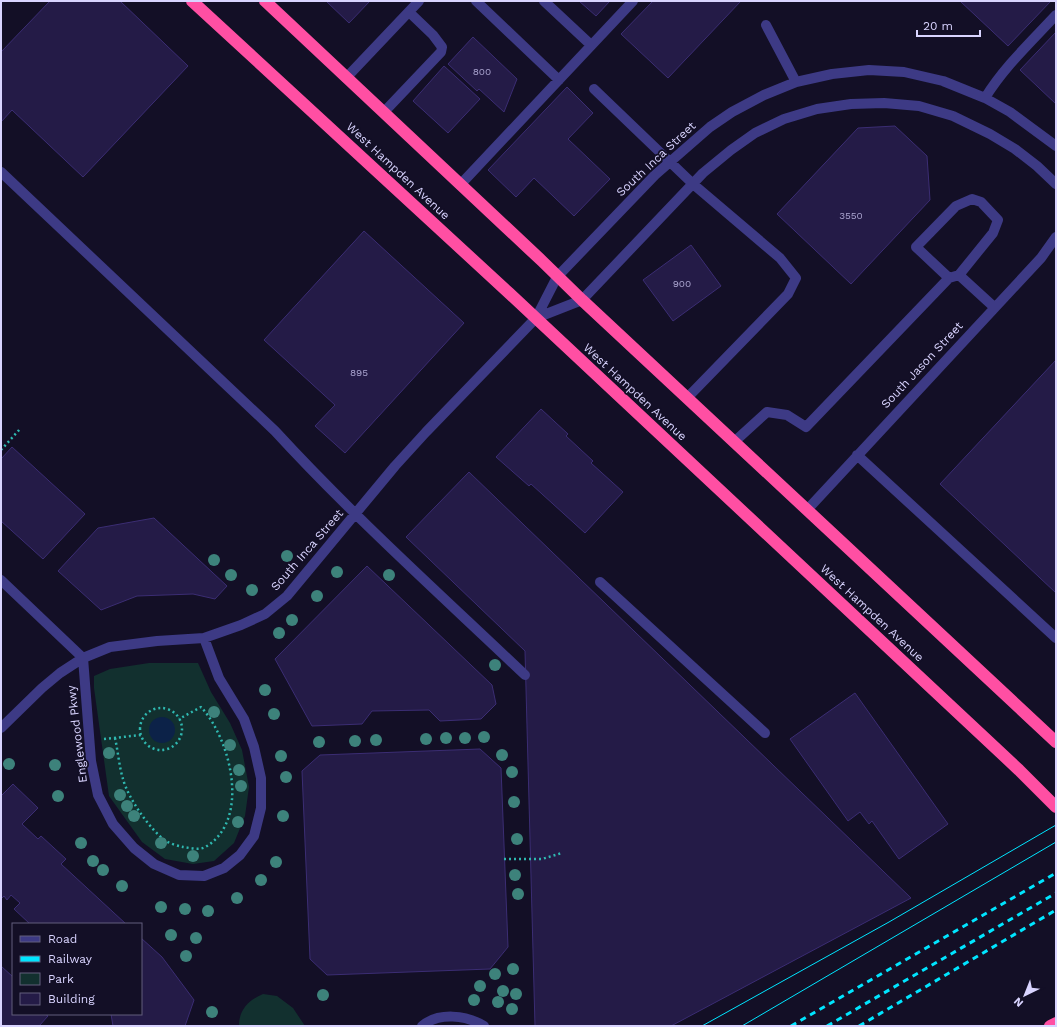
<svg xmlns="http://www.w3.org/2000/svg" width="1057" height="1027" font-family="'Work Sans',sans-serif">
  <rect width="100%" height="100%" fill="#130f26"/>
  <path fill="#12302f" d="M149,663H198L211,692L230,723L242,750L249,787L245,816L234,843L214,861L193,864L165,859L142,842L109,796L94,688V676L110,669Z
    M263,994L277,996L293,1008L305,1026H239C239,1009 249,1000 263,994Z"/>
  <path fill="#0c2248" d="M149 730a13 13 0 1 1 26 0a13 13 0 1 1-26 0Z"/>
  <path fill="#241b47" stroke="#3b2d73" d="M50,1H120L188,66L83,177L12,110L1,122V52Z
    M326,1H370L349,23Z
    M579,1H610L596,16Z
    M653,1H741L668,78L621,34Z
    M960,1H1051L1008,46Z
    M1056,32V104L1020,70Z
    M473,37L517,79L504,112L479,89L477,91L448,64Z
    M444,66L480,99L448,133L413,101Z
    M567,87L593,113L568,139L610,179L574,216L534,178L516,197L488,170Z
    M895,126L927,156L930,200L851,284L777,214L858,128Z
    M364,231L464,323L345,453L315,426L335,405L264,340Z
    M691,245L721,286L673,321L643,280Z
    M1056,360V593L940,484Z
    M541,409L568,434L566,436L593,461L591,463L623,492L585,533L531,484L529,486L496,457Z
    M12,447L85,514L43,559L1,521V459Z
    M469,472L911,898L671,1026H535L525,651L406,537Z
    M154,518L227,586L215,599L193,594L137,596L101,610L58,571L98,528Z
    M367,566L492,685L496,704L481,719L440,721L429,710L372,711L362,724L312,726L275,659Z
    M855,693L948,824L899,859L872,821L869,824L860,812L848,821L790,739Z
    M480,749L501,768L508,947L490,969L327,975L310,959L302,771L320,755Z
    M13,784L38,808L22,824L38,839L41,836L66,859L61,864L126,924H30L14,909L20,903L11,895L7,900L4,896L1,899V796Z
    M141,938L162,957L194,1000L185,1026H113L111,1014H141Z
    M1,966L13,977V1014H45L48,1016L39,1026H1Z"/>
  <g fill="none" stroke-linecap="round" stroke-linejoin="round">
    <path stroke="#2fb8b0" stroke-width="2.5" stroke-dasharray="2 3" stroke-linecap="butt" d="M1,450L20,429
      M140 729a21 21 0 1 1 42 0a21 21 0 1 1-42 0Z
      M115,738C118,751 119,766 123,779C128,798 150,830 166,841C171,844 178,846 183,847C191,848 200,851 207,846C251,818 230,738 201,707L179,719
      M104,739L141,735
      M504,859H542L562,853"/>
    <path stroke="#3d3a85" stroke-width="10" d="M476,1L559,80
      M544,1L591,45
      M766,25L796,82
      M346,78L419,1
      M594,89L693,184L780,258L796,278L788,294L687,398
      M985,98C1004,67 1031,42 1056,15
      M384,112L441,52L442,47L433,35L409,12
      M1,172L275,431C354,517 441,595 525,675
      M460,185L633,1
      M949,278L916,247L956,206L972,199L981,202L998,220L993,233L959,275
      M536,318L582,300L703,173L731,150L755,133L784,119L817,109L851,104L884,103L919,106L953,116L990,134L1015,149L1037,166L1056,184
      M734,442L767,412L787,415L806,427L949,278L959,275L994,307
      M857,455L1056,638
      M807,510L1041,258L1056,237
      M1,580L83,658
      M600,582L765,733
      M83,658L91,761L98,795L113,824L134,848L154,864L179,875L204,876L224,868L240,855L254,836L261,808V778L254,747L244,719L219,678L204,638
      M1,728L42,688L60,673L83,658L110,647L157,641L204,638L241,625L265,614L287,596L395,466L426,432L536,318L557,277L655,175L710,127L732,112L764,95L796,82L832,74L869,70L904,72L943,81L985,98L1010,112L1056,146
      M422,1026C439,1012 466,1015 484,1026"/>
    <path stroke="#ff4fa3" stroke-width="12" d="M192,1L509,293L1019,770L1056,807
      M265,1L542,261L582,300L1056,742
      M1050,1026L1056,1023"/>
    <path stroke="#00e5ff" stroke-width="1" d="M702,1026L889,922L1056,825
      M742,1026L1056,842"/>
    <path stroke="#00e5ff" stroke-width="3" stroke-dasharray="6 5" stroke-linecap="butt" d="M791,1026L1056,873
      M827,1026L1056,893
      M859,1026L1056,910"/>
  </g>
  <g fill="#3d827b">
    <circle cx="287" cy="556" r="6"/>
    <circle cx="214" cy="560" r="6"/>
    <circle cx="337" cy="572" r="6"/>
    <circle cx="231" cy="575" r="6"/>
    <circle cx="389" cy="575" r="6"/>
    <circle cx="252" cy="590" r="6"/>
    <circle cx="317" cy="596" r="6"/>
    <circle cx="292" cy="620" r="6"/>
    <circle cx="279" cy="633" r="6"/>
    <circle cx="495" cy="665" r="6"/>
    <circle cx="265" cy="690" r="6"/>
    <circle cx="214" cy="712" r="6"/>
    <circle cx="274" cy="714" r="6"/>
    <circle cx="484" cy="737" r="6"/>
    <circle cx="446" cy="738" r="6"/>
    <circle cx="465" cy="738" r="6"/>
    <circle cx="426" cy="739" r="6"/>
    <circle cx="376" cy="740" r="6"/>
    <circle cx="355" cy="741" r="6"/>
    <circle cx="319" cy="742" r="6"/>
    <circle cx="230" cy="745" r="6"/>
    <circle cx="109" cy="753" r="6"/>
    <circle cx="502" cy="755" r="6"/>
    <circle cx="281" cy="756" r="6"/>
    <circle cx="9" cy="764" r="6"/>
    <circle cx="55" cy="765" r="6"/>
    <circle cx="239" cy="770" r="6"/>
    <circle cx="512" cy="772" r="6"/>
    <circle cx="286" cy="777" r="6"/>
    <circle cx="241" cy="786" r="6"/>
    <circle cx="120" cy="795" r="6"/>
    <circle cx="58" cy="796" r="6"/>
    <circle cx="514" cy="802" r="6"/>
    <circle cx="127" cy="806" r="6"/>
    <circle cx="134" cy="816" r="6"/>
    <circle cx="283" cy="816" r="6"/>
    <circle cx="238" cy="822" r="6"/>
    <circle cx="517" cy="839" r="6"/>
    <circle cx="81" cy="843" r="6"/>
    <circle cx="161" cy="843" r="6"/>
    <circle cx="193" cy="856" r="6"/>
    <circle cx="93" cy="861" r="6"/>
    <circle cx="276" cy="862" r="6"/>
    <circle cx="103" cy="870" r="6"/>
    <circle cx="515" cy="875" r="6"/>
    <circle cx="261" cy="880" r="6"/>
    <circle cx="122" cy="886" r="6"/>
    <circle cx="518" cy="894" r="6"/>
    <circle cx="237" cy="898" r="6"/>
    <circle cx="161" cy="907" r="6"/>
    <circle cx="185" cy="909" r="6"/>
    <circle cx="208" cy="911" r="6"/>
    <circle cx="171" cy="935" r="6"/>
    <circle cx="196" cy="938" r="6"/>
    <circle cx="186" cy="956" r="6"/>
    <circle cx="513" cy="969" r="6"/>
    <circle cx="495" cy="974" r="6"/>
    <circle cx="480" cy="986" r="6"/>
    <circle cx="503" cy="991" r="6"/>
    <circle cx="516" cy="994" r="6"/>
    <circle cx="323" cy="995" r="6"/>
    <circle cx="474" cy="1000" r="6"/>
    <circle cx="498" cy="1002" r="6"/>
    <circle cx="512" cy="1009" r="6"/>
    <circle cx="212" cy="1012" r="6"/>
  </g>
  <g text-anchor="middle" stroke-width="3.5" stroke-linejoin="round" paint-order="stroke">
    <g font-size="10" fill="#aca6d1">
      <text x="482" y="75">800</text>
      <text x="851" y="219">3550</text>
      <text x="682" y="287">900</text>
      <text x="359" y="376">895</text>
    </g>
    <g font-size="12" fill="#d9d4ff" stroke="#130f26">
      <text transform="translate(656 159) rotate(-43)" y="4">South Inca Street</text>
      <text transform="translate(398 171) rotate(43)" y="4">West Hampden Avenue</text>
      <text transform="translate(922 365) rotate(-47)" y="4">South Jason Street</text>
      <text transform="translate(635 392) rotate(43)" y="4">West Hampden Avenue</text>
      <text transform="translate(307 550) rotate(-49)" y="4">South Inca Street</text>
      <text transform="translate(872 613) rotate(43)" y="4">West Hampden Avenue</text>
      <text transform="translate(77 734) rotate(-97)" y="4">Englewood Pkwy</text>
    </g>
  </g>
  <rect width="1057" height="1027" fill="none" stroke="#d9d4ff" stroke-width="4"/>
  <rect x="12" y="923" width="130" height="92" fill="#130f26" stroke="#625e7d"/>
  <rect x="20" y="936" width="20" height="6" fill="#3d3a85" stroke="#625e7d"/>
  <text x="48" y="943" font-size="12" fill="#d9d4ff">Road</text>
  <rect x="20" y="956" width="20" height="6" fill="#00e5ff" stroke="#625e7d"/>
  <text x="48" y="963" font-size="12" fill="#d9d4ff">Railway</text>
  <rect x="20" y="973" width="20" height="12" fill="#12302f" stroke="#625e7d"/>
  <text x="48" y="983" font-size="12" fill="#d9d4ff">Park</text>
  <rect x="20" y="993" width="20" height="12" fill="#241b47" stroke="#625e7d"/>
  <text x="48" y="1003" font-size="12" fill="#d9d4ff">Building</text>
  <g transform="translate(1025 995) rotate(223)" stroke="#130f26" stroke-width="3" paint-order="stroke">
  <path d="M0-3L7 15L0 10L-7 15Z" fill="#d9d4ff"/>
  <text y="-6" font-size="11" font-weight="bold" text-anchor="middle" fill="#d9d4ff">N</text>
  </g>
  <path d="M917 30v6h63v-6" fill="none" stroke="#d9d4ff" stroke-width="2"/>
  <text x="923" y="30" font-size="12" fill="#d9d4ff" stroke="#130f26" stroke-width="3" paint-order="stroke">20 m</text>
</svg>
